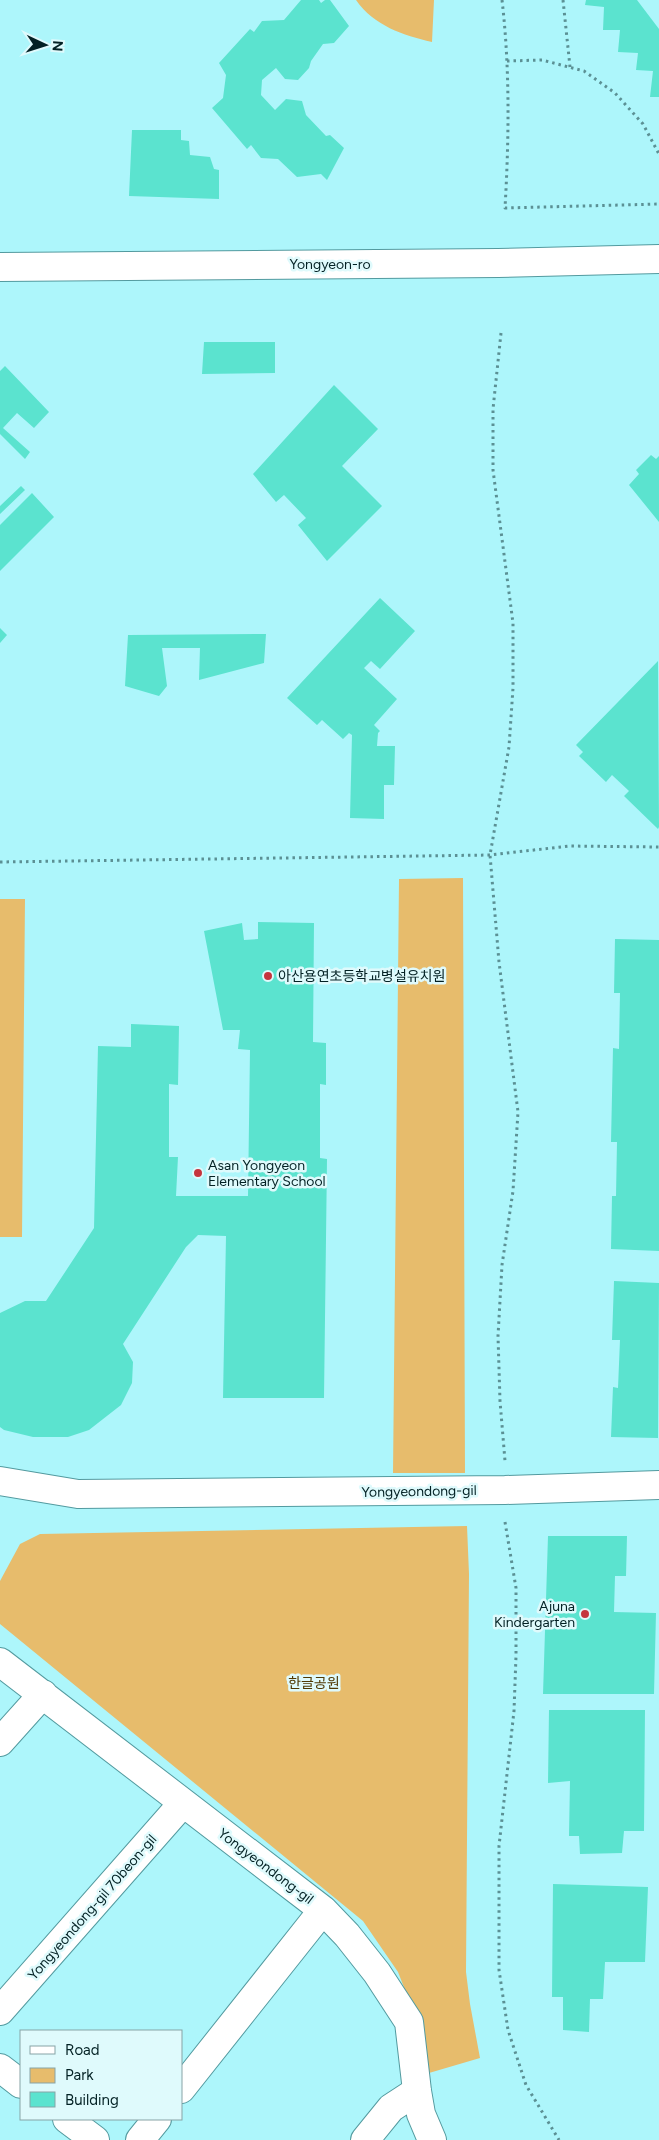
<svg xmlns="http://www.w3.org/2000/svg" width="659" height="2140" font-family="Figtree,'Noto Sans KR',sans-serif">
  <rect width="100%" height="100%" fill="#adf6fb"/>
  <path fill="#e7bc6c" d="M356,0H434L432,42C403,35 374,26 356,0Z
    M463,878L465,1473H393L399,879Z
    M0,899H25L22,1237H0Z
    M467,1526L469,1574L466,1972L470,2004L480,2058L429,2073L418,2023L398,1972L363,1921L0,1624V1581L20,1544L40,1534Z"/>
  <path fill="#5be3cf" d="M301,0H319L321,3L325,0H330L349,26L334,43L323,44L311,61L309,68L298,80L285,79L276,68L262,80L261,95L275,110L286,99L302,101L306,115L326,136L330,135L344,148L327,180L321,174L297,177L278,159L261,158L251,145L247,149L212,108L223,98L226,75L219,63L250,29L254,32L262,21L284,20Z
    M586,0H637L659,29V97H650L653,71L636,70L638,53L618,52L620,30H603L604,7L585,5Z
    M132,130H181V140L189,141L190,155L210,157L214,169L219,170V199L129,196Z
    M204,342H275V373L202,374Z
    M5,366L49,412L34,428L17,413L3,428L30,452L25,459L0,434V371Z
    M334,385L378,429L342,466L382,506L327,561L298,525L306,518L284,495L276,502L253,474Z
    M651,455L656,459L659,456V522L629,485L639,474L636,470Z
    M21,486L25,490L0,514V506Z
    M32,493L54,517L0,571V525Z
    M380,598L415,631L380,669L371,661L364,668L397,699L374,725L380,731L378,733L377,746H395L394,785H384V819L350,818L352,735L349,733L343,739L322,720L317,725L287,698Z
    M0,628L7,635L0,643Z
    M266,634L264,663L199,680L200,648H162L167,686L159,696L125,686L128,635Z
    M658,661L659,827L658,829L624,796L629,791L612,775L606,782L579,756L583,752L576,745Z
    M258,922L314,923L313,1042L326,1043V1085L320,1084V1158L327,1159L324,1398H223L226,1236L198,1235L186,1247L123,1344L133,1362L132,1383L121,1405L89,1430L68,1437H33L4,1430L0,1427V1313L25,1301H46L94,1228L98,1046L131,1047V1024L179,1026L178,1085L169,1084V1157H178L176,1196H248L250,1050L238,1049L240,1030H223L204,931L242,923L244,940L258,939Z
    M615,939L659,940V1251L611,1249L612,1196H616L617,1142H611L613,1048L619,1049L620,993H614Z
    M614,1281L659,1283L658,1438L611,1437L613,1387L618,1388L620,1340H612Z
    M548,1536H627L626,1576H615L614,1612L656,1613L654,1694H543Z
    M549,1710H645L644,1831H624L622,1853L580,1854L579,1836H569L570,1781L548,1783Z
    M553,1884L648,1887L645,1962H605L603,1999H590L589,2032L563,2030V1997H552Z"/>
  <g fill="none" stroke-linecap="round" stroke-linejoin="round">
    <defs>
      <path id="minor" d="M0,267L498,263L659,259
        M0,1481L78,1494L505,1490L659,1485
        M0,1662L323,1910L347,1935L377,1973L409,2022L417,2091L421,2114L432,2140
        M0,1742L43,1694
        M0,2011L183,1803
        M0,2068L21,2084
        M181,2089L323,1910
        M67,2119L95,2140
        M140,2140L157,2119
        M365,2140L391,2108L417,2091"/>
    </defs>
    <use href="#minor" stroke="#539a9f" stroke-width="30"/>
    <path stroke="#5b9094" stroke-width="3" stroke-dasharray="2.5 4" stroke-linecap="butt" d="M502,0C510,69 509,138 505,208L659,204
      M563,0L570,67
      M507,61L542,60L584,71L615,93L643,124L659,154
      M501,333L493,409V470L513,623V688L509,747L490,855L499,962L518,1112L513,1191L502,1265L498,1336L500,1401L505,1461
      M0,862L490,855L569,846L659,847
      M505,1522L516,1588V1656L514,1711L499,1846V1970L508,2030L526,2085L559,2140"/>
    <use href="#minor" stroke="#fff" stroke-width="28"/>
  </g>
  <g fill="#c5353e" stroke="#dffafc" stroke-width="2">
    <circle cx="268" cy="976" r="5"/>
    <circle cx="198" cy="1173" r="5"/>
    <circle cx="585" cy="1614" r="5"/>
  </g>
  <g text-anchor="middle" stroke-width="5" stroke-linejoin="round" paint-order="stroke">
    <g font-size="14" fill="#032124" stroke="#dffafc">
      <text x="330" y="269">Yongyeon-ro</text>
      <text transform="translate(419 1491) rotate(-1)" y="5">Yongyeondong-gil</text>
      <text transform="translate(266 1866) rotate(37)" y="5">Yongyeondong-gil</text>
      <text transform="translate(92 1907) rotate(-49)" y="5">Yongyeondong-gil 70beon-gil</text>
    </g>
    <g font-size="14" fill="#032124" stroke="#dffafc" text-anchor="start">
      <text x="278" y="981">아산용연초등학교병설유치원</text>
      <text x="208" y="1170">Asan Yongyeon<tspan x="208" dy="16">Elementary School</tspan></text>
      <text x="575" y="1611" text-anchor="end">Ajuna<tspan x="575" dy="16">Kindergarten</tspan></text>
    </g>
    <g font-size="14" fill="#503903" stroke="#dffafc">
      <text x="314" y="1688">한글공원</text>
    </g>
  </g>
  <rect x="20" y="2030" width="162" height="90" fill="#dffafc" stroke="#87a3a6"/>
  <rect x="30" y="2046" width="25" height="8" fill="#ffffff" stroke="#87a3a6"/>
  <text x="65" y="2055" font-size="15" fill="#032124">Road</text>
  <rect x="30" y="2068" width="25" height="15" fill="#e7bc6c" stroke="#87a3a6"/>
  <text x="65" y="2080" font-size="15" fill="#032124">Park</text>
  <rect x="30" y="2092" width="25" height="15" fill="#5be3cf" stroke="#87a3a6"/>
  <text x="65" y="2105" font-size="15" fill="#032124">Building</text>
  <g transform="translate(45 45) rotate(94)" stroke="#dffafc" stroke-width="4" paint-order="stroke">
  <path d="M0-4L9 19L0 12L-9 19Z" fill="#032124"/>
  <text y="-8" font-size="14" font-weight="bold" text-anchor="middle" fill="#032124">N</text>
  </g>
</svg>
